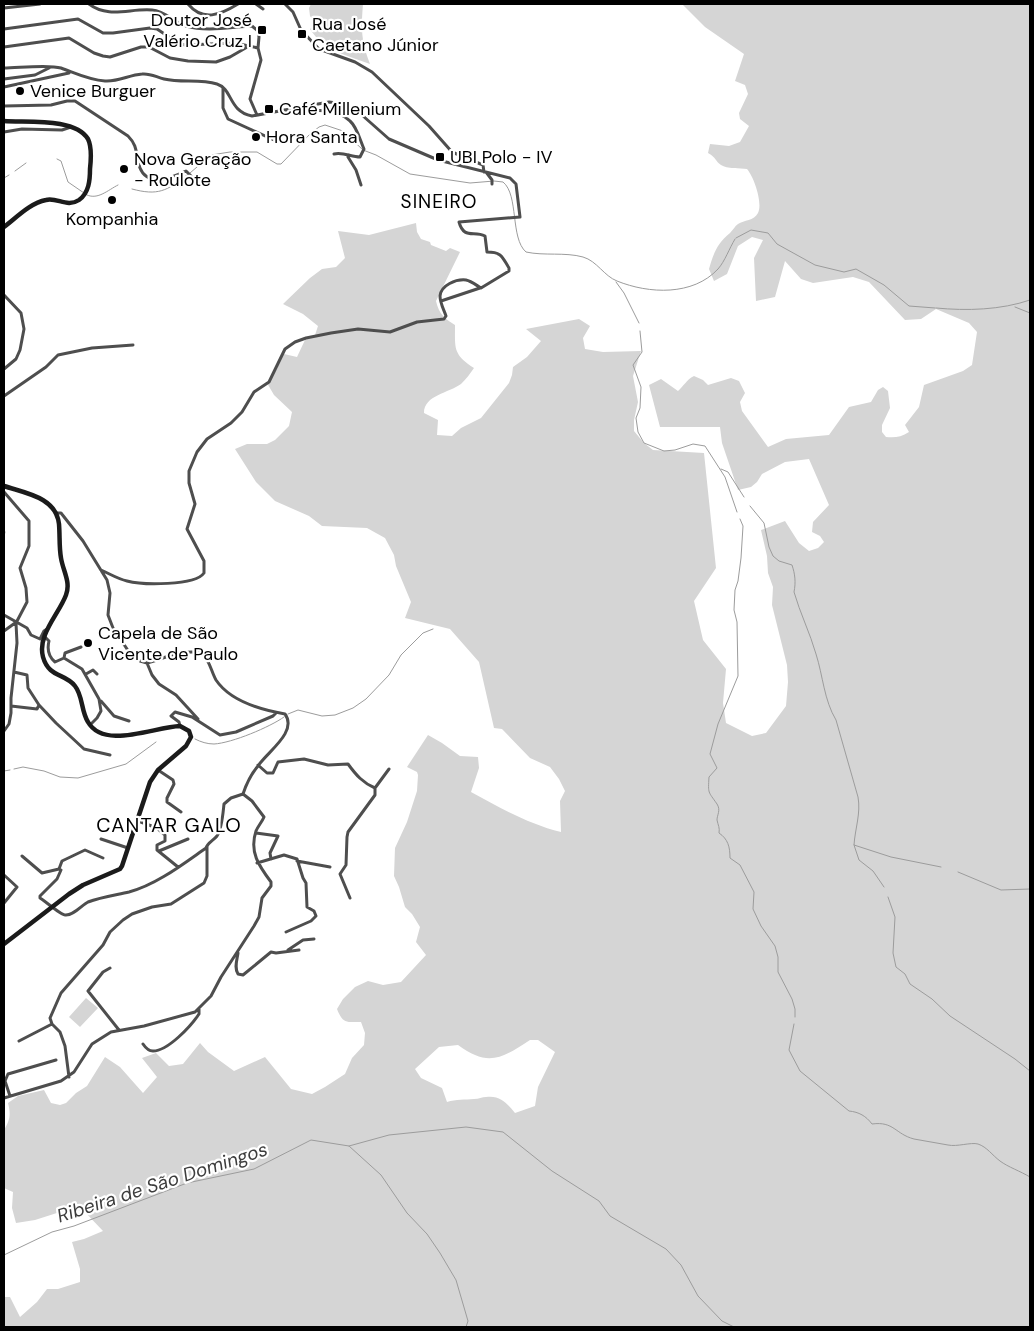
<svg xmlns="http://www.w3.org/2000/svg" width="1034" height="1331" font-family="'DM Sans',sans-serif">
  <rect width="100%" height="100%" fill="#fff"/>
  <path fill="#d5d5d5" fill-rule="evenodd" d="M311,4H363C361,29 361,41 370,64C348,56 323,50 310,29L316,25L310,16L309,8Z
    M682,4H1030V1327H4V1297H10L20,1317L37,1302L47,1289H58L80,1282V1269L72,1242L84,1239L103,1231L83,1210L60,1212L35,1220L16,1223L12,1208L13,1192L4,1188V1130C10,1120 11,1115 8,1103L18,1096L44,1090L51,1103L60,1105L66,1103L76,1093L87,1086L105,1057L120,1067L143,1093L157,1077L142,1058L156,1053L169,1066L183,1064L200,1043L208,1052L234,1071L265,1057L291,1089L312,1094L325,1087L345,1074L352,1058L364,1045L365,1033L361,1022C346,1022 343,1024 337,1009L343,999L355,987L368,981L383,985L401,982L426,955L416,942L420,927L412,914L405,907L399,887L394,876L395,848L407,822L417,791L418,775L417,772L407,767L428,735L442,743L460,756L478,757L479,768L471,792C500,808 529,824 561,832L560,801L565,791L559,779L550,767L530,758L502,729L494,728L479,662L450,629L405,618L411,602L396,566L394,555L385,538L367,528L322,526L309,516L275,501L256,482L235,449L247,444H267L275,440L289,426L292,412L274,395L267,383L277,369L280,359L284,354L297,357L305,340L315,335L318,326L303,314L283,304L310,278L322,269L336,267L345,258L338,231L369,235L416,223L417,232L421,239L430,242L431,245L446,251L450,248L460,252L436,301C439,314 444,318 455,325C455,349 453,354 474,368C470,374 466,379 461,384C449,393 424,395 424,413L438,420L437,435L452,436L461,428L481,418L509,383L512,375L513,367L527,357L541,341L526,329L579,319L590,326L583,338L585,349L603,352L641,351L633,376L638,402L634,420V431L644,443L653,450L704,453L716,568L694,601L703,640L726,669L723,703L726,723L752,736L766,733L786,706L788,682L787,665L772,605L773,587L768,573L767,556L761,530L785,521L799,543L809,551L818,548L824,542L820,536L812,532L813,522L829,505L809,459L785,462L762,474L757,482L751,487L738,490L722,443L720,427H660L649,385L661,379L678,391C684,386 686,380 694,376L703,380L708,385L731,378L739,381L745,393L740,402L742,411L768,447L786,439L829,435L849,407L871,402L878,390L883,387L888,391L890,408L882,425V432L886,437C895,438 901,437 909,432L905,425L919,407L924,385L963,371L972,365L977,332L969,323L936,309L921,319L905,320L869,282L853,277L813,283L801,279L785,261L775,297L756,301L754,258L763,240L752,237L738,246L727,274L714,281L709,269C714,252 717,244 730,233C733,230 735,226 738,224C744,220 754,221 758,213C763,203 754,177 747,169C740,168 727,169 721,165C715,161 717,158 708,153L710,144L729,146L740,142L749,126L740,119L739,113L748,94L745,85L735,81L744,54L705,27ZM530,1040H538L555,1052L538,1087L535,1106L515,1113C507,1103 500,1095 486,1097C482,1097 479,1099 474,1099C465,1100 456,1099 447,1102L442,1088L421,1078L415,1069L439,1047L458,1045C488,1067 501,1059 530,1040Z
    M86,998L98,1008L80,1027L69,1017Z"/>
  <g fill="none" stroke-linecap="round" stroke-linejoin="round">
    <path stroke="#9c9c9c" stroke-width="1" d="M57,159L61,161L68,182L84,193
      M15,171L26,163
      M190,173L211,155L230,152H257L277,164H281L310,134L319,127L325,125L343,131L363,150L376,155L410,174L470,183L494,181L503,182C519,195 510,238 526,252C544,256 565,252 583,257C597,261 604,276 617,281C649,294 693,296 718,269C725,261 729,249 735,239
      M4,178L9,175
      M132,189C158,196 167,191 187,175
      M87,195C98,200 108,190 118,185
      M736,238L751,230L768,233L777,244L815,265L844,272L856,269L884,285L909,306L935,308
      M616,282L624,293L639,323
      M1015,307L1030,313
      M936,308C967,311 1001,310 1030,300
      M640,331L642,352L633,365L641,387L640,408L636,418L638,432L644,443L664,451L675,450L693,444L705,446L725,477L737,512
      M721,469L728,472L744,497
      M750,506L764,523L769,547L773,556L779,561L792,565C795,574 796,582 794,592C800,613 810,633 816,654C823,676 824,700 836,720L858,797C861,813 855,829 854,845L891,857L941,867
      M740,519L743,526L741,558L738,581L735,590L734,610L737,622L738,676L718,724L710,754L717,768L709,777C708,794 708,791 717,804C721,810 717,815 717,820C718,825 720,828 719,833C728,839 730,847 730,858L740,865L754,892L753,909L761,926L775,946L778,957V972L792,999L795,1009V1017
      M4,536L5,532
      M288,714L298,710L322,716L335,715L353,708L366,699L389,675L401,655L423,633L433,629
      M195,739C201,742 207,744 214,744C232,743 270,727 284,717
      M14,769L23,767L44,771L60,777L78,778L126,764L156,742
      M4,771L10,770
      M854,845L859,860L873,871L884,887
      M958,872L1001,890L1030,889
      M888,897L895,917L893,953L896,967L905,974L910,984L932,999L950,1016L1015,1059L1030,1071
      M794,1024L789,1050L800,1071L849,1111C859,1112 866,1116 872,1124C894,1121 895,1134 914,1139C925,1141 937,1143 948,1145C957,1147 971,1142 978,1144C987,1147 992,1155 1000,1161C1008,1167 1020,1171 1030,1177
      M349,1146L389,1135L466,1127L503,1132L552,1171L599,1201L610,1216L666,1249L681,1265L698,1296L722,1321L734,1327
      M4,1255L52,1232L74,1226L187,1183L254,1169L311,1140L349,1146L381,1175L407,1213L427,1234L440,1253L456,1280L468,1321L466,1327"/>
    <path stroke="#4e4e4e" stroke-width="3" d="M89,4C109,19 130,8 152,10C166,11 174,23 186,26C206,32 231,27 252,26L258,31L259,37L258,48L261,60L250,99L257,115
      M188,4C203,22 220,15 238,4
      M256,4L263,9
      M285,4L293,12L301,30L319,49L355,62L372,72L429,126L452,152L483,165L484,172
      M4,8L40,4
      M4,29L78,19L103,33H113L150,28L157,29L178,43L185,45L235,43L258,48
      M4,47L69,38L94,53L103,56L110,57L141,47H149L170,58L188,61L216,62L230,57L249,46
      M4,68C18,68 48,64 61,68C75,73 89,80 105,81C118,82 129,75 142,74C150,73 156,77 164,79C181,83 200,79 217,84C233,89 228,111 252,116L329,102L345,104L354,108L389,139L438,160L510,178L516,184L520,217L459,222C464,240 474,230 485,236L487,252C502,252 502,257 509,268V271L481,288C476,285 471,281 466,280C456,279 441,285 440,296C440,303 444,310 446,316L444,319L417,322L390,332L358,329L331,333L306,338L295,342L285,349L269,382L254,392L242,412L231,423L207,439L197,452L189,471V483L195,504L187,529L204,561V573C195,586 142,585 127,581C118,579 110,574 101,570
      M4,79L35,75L49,68
      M4,87L69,73
      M223,88V108L228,119L274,140
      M4,106L51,105L67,101H75L128,136C139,147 135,155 140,168C148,188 173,177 186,171L191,176
      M284,110L289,113C308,111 335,106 350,121C357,127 360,140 364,149L360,157C351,157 344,152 334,154
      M4,132L22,129L62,130L71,127
      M349,155L348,157L356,170L361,185
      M486,172L492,180V184
      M4,295L21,313L24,329L20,350L16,359L4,369
      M441,301L480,288
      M4,396L46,367L58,355L92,348L133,345
      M4,492L29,521V546L20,568L26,588L27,602L16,623L17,643L11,698V713L9,724L4,731
      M56,513H61L83,541L107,580L110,593L108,615L113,628L131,655L140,661L147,663
      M4,615L27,628L31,635L40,639L44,631L47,629
      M4,631L15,623
      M45,637L49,641C47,649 48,656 55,662L64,658L65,653L81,647
      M64,658L82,669L99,699L101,711L97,718L90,725
      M147,663C166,658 181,649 202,653C210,661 211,671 216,680C230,701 262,710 285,714C298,732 267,752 258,766C252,773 246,785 243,794
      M147,663L152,675L159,684L176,695L198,719
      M14,672L27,675L28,688L39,705L56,723L84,749L110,755
      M86,674L93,670L97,674
      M101,701L114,716L129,721
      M11,706L37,709L39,705
      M180,726L179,722L171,716L175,712L192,717L220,735L236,732L273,716L276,713
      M258,765L267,773H273L278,762L304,759L328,765L348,764C356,775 363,783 375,788V795L348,832L347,837L346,865L340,874L350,898
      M158,770L173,780L174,784L167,798V802L181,812
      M375,788L389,769
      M138,821L157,828L165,835V841L157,845V850L178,867
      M256,833L278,836L270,853L271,859
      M101,839L128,848
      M159,851L188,839
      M297,861L330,867
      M257,863L284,855L297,859L303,878L306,883L307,907L314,911L316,916L311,921L286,932
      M59,869L62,861L85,850L103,858
      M4,875L17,887L4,903
      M288,950L303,940L314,939
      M238,953C237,960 234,968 238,974L243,975L271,952L276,953L299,950
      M110,968L103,972L88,991L119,1030
      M19,1041L52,1024
      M143,1044C145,1047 148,1051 153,1051C168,1051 191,1026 199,1014V1009
      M69,1077L65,1046L60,1032L52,1024L50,1018L61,993L103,945L110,932L123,920L132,914L152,907L171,904L204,883L207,876V847
      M10,1096L5,1081L8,1074L56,1060
      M4,1098L61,1081L74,1072L92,1044L111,1032L144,1026L195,1012L211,996L221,977L254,926L259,917L262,898L271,886V882C259,866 249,852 256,831C258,826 262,822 264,817L252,801L243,794L231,798L224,804C223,813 222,829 217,836C213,841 208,842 206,848C183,864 156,885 129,892C116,895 101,897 88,902C82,905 73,916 65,915C61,915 45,901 40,898V896L57,879L61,870L59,869L42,873L22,856"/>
    <path stroke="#1b1b1b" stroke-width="4.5" d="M4,121C25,123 75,117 88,139C92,147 91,160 90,169C90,180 89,193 79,200C67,208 57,197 46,200C30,203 16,218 4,227
      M4,486C25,493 56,497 59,524C60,536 59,547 61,558C63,571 71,582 66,595C59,614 37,635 43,657C49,678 65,673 75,686C83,696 81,711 88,722C104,750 154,727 180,726L189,731L191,737L186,746L158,770L150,782L122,866L120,869L83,885L69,894L4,944"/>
  </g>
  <g fill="#000" stroke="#fff" stroke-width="2">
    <rect x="257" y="25" width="10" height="10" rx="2.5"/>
    <rect x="297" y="29" width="10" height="10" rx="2.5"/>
    <circle cx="20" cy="91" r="5"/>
    <rect x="264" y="104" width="10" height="10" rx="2.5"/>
    <circle cx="256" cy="137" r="5"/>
    <rect x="435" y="152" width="10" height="10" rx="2.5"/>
    <circle cx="124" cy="169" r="5"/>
    <circle cx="112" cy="200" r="5"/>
    <circle cx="88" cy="643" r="5"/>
  </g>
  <g text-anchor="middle" stroke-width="4.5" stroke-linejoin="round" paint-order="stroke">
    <g font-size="18" fill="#000" stroke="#fff" text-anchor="start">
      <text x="252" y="26" text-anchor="end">Doutor José<tspan x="252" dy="21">Valério Cruz I</tspan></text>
      <text x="312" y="30">Rua José<tspan x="312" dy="21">Caetano Júnior</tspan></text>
      <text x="30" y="97">Venice Burguer</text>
      <text x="279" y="115">Café Millenium</text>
      <text x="266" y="143">Hora Santa</text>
      <text x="450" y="163">UBI Polo - IV</text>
      <text x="134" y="165">Nova Geração<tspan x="134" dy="21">- Roulote</tspan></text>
      <text x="112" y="225" text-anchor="middle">Kompanhia</text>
      <text x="98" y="639">Capela de São<tspan x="98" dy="21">Vicente de Paulo</tspan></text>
    </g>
    <g font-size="19" letter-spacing="1" fill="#000" stroke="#fff">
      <text x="439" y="208">SINEIRO</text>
    </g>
    <g font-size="19" font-style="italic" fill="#3d3d3d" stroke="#fff">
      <text transform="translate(162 1182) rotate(-18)" y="7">Ribeira de São Domingos</text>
    </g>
    <g font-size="20" letter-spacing="1" fill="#000" stroke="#fff">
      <text x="169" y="832">CANTAR GALO</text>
    </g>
  </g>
  <rect width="1034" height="1331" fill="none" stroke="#000000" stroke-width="10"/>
</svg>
